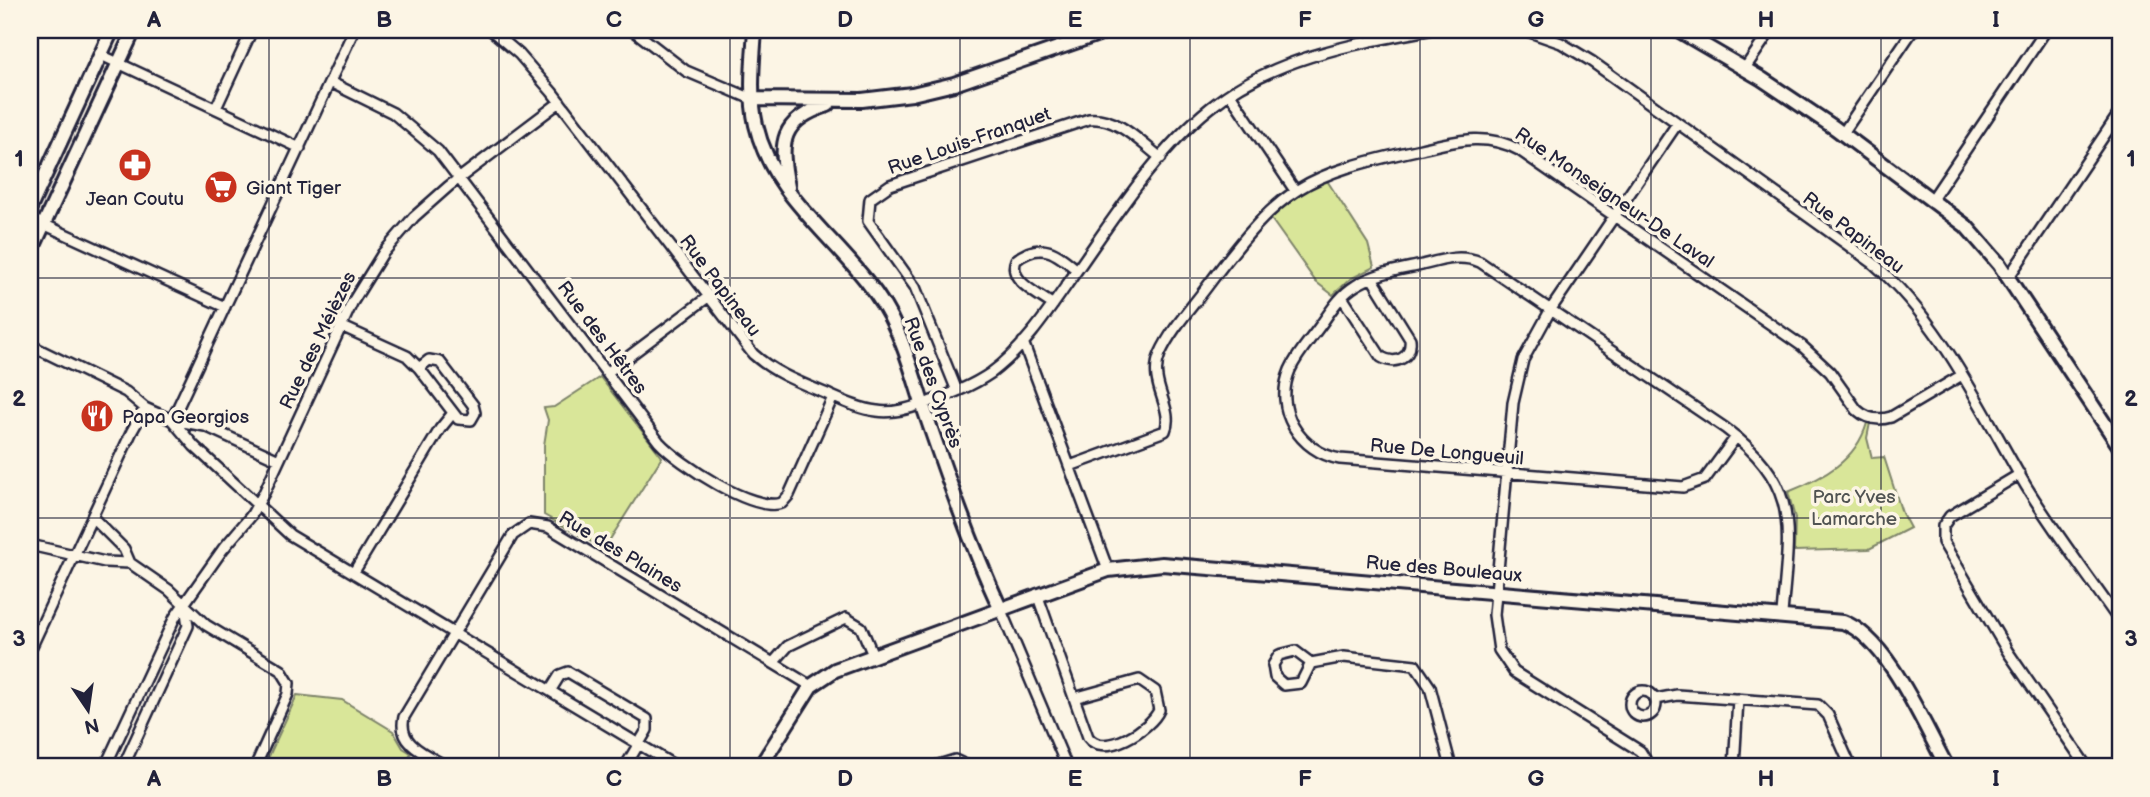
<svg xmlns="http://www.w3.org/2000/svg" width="2150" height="797" font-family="'Balsamiq Sans',sans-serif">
  <rect width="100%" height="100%" fill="#fcf5e5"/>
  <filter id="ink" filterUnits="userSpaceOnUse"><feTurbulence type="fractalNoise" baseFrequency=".0143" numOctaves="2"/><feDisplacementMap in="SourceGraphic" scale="14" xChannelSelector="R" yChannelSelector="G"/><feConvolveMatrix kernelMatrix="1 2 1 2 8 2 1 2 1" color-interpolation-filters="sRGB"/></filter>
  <g filter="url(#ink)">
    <path fill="#d9e699" stroke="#7e846a" stroke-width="2" d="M1326,179L1368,244L1374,267L1350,279L1333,295L1316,282L1269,216L1297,194Z
      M600,377L662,457L604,549L544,515V445L548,420L544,408L554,407Z
      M1867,423H1870L1867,438L1872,458L1884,457L1902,513L1910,528L1869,549L1794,551L1795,518L1788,492C1823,478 1856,461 1867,423Z
      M297,695L342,700L393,731L403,748L411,753L403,767H264Z"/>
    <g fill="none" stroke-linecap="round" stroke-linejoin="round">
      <defs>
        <path id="street" d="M491,30L519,54L552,92L753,354C774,373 801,383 827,394C843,401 860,409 877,411C894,414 913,407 929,402C951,394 972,386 991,373C1025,348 1050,309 1073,276C1114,218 1155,152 1210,108C1271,58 1353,44 1428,30
          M633,30L686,71L752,99
          M1524,30L1561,43L1591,61L1873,263C1942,323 1980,408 2026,486C2055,533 2089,577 2120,622
          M101,55L300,148
          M1745,68L1771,30
          M330,82L393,113L438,151L659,442C679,464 754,513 782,503L789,495L833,397
          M1230,94L1294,189
          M216,108L252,30
          M1843,133L1913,30
          M1933,198L2046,30
          M30,218L225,307
          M2008,278L2120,112
          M1342,297L1381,357C1397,366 1412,357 1410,339L1372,278
          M1053,305C1039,294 1007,281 1016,260C1041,240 1057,253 1077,270
          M341,326L407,356L419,368
          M1023,342L1108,570
          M30,345L126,392L145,408L172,420L205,426L279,460
          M429,360L440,362L473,405L475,413L471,420L458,419L419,368Z
          M608,372L708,297
          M957,391L915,287L868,221L870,199L890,185L1089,119C1117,116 1140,142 1161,158
          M172,420L194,446L290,535L677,767
          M172,420L354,30
          M1736,437L1705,479L1683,487L1340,459C1300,452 1273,410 1290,370C1297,354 1310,340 1320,326C1330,312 1340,295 1355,286C1375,273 1399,270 1422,265C1442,260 1460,254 1480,262L1725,428C1802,486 1789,528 1782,614
          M1070,466L1165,431C1175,408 1147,384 1160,354C1171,329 1193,306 1209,284C1282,186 1303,175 1421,149C1456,141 1485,132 1519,150L1802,346L1830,372L1857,410C1867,419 1878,421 1891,417L1962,375
          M2020,474L1950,516L1943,526V542L2008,652L2087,767
          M93,518L124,549L130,563
          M30,545L105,562L130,563L169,590L206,625L281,670L289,683L288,694L255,767
          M354,572L440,429L453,413
          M1037,594L1088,737C1103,759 1151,729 1159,710L1155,691L1139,680L1074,698
          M1000,608L1067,767
          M30,650L132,431L145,408
          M1295,651L1311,663L1301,683L1284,685L1275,677L1273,665L1279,655Z
          M773,663L788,646L846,618L861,627L873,655
          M1311,663L1344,657L1415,665L1430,687L1451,767
          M550,691L560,675L568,672L647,719V730L625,767
          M1630 704a13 13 0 1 1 26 0a13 13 0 1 1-26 0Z
          M1656,699L1677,695L1818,705L1828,715L1851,767
          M105,767L175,617L223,549L251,516L264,493L352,303L383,253L414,217L449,186L560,102
          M123,767L188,626L185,605
          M448,767C427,755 397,745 404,717L513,535L529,524L548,527L811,686
          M932,767L955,760L970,767
          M1474,767H1490
          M1650,767L1640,751L1514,672L1499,650L1494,615L1513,403L1523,360L1551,309L1677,124
          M1734,767L1738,699"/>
        <path id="secondary" d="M755,30C753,61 749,94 756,125C775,209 863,252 896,329C908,354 915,382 924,409C947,476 970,543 1000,608
          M1678,30L1762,79L1835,128L1966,226L1999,264L2120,447
          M752,99L862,100L912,94L954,84L1110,30
          M788,187C779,142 780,120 828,105
          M30,208L112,30
          M30,254L134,30
          M760,767L811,686L835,670L1108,570L1162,564L1843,622C1888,638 1924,726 1947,767"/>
      </defs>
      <use href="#street" stroke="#22223b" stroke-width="14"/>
      <use href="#secondary" stroke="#22223b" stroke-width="18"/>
      <use href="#street" stroke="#fcf5e5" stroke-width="9"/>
      <use href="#secondary" stroke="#fcf5e5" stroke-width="12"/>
    </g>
  </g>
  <path fill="none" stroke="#22223b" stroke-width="2" stroke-opacity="0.55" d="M269,30V767M499,30V767M730,30V767M960,30V767M1190,30V767M1420,30V767M1651,30V767M1881,30V767M30,278H2120M30,518H2120"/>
  <defs>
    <symbol id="pharmacy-disc" viewBox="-11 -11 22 22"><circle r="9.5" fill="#c8321e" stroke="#fcf5e5"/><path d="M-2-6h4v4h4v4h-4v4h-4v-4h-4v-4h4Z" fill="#fff"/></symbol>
    <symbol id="supermarket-disc" viewBox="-11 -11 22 22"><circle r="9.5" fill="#c8321e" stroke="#fcf5e5"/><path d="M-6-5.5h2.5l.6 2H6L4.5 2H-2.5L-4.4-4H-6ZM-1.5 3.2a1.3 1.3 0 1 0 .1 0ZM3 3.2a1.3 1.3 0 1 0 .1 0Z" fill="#fff"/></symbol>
    <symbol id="restaurant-disc" viewBox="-11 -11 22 22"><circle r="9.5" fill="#c8321e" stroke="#fcf5e5"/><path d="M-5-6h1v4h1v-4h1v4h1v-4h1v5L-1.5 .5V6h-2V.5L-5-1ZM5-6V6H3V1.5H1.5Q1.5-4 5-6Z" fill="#fff"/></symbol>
  </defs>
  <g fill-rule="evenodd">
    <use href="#pharmacy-disc" x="116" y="146" width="38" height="38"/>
    <use href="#supermarket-disc" x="202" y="168" width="38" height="38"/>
    <use href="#restaurant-disc" x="78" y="397" width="38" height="38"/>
  </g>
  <g text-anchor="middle" stroke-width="7" stroke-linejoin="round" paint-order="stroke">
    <g font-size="19" fill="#22223b" stroke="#fcf5e5">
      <text transform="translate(969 140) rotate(-19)" y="7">Rue Louis-Franquet</text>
      <text transform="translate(1615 197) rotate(34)" y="7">Rue Monseigneur-De Laval</text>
      <text transform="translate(1854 232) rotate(37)" y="7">Rue Papineau</text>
      <text transform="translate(721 285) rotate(53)" y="7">Rue Papineau</text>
      <text transform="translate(603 337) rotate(53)" y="7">Rue des Hêtres</text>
      <text transform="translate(317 340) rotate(-64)" y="7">Rue des Mélèzes</text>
      <text transform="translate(934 382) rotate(70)" y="7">Rue des Cyprès</text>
      <text transform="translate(1447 451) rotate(5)" y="7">Rue De Longueuil</text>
      <text transform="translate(621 551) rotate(31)" y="7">Rue des Plaines</text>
      <text transform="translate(1444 568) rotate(5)" y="7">Rue des Bouleaux</text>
    </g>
    <g font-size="19" fill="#22223b" stroke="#fcf5e5" text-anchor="start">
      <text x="246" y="194">Giant Tiger</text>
      <text x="135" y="205" text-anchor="middle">Jean Coutu</text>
      <text x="122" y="423">Papa Georgios</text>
    </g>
    <g font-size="19" fill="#505352" stroke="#fcf5e5">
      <text x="1854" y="503">Parc Yves<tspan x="1854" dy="22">Lamarche</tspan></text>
    </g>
  </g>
  <rect width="2150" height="797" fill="none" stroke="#fcf5e5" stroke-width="77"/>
  <g transform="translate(88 710) rotate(167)" stroke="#fcf5e5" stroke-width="5" paint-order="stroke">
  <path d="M0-5L12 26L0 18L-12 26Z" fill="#22223b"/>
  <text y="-10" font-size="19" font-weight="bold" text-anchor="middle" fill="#22223b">N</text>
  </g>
  <rect x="38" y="38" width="2074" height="720" fill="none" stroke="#22223b" stroke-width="2.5"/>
  <g font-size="23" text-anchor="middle" font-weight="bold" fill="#22223b">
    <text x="154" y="27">A</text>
    <text x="384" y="27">B</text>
    <text x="614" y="27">C</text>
    <text x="845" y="27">D</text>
    <text x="1075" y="27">E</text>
    <text x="1305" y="27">F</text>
    <text x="1536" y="27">G</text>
    <text x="1766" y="27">H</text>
    <text x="1996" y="27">I</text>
    <text x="19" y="166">1</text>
    <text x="2131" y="166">1</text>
    <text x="19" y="406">2</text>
    <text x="2131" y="406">2</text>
    <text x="19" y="646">3</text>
    <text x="2131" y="646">3</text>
    <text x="154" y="786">A</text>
    <text x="384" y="786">B</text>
    <text x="614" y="786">C</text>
    <text x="845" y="786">D</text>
    <text x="1075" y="786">E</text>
    <text x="1305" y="786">F</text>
    <text x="1536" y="786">G</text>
    <text x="1766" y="786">H</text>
    <text x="1996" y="786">I</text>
  </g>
</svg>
